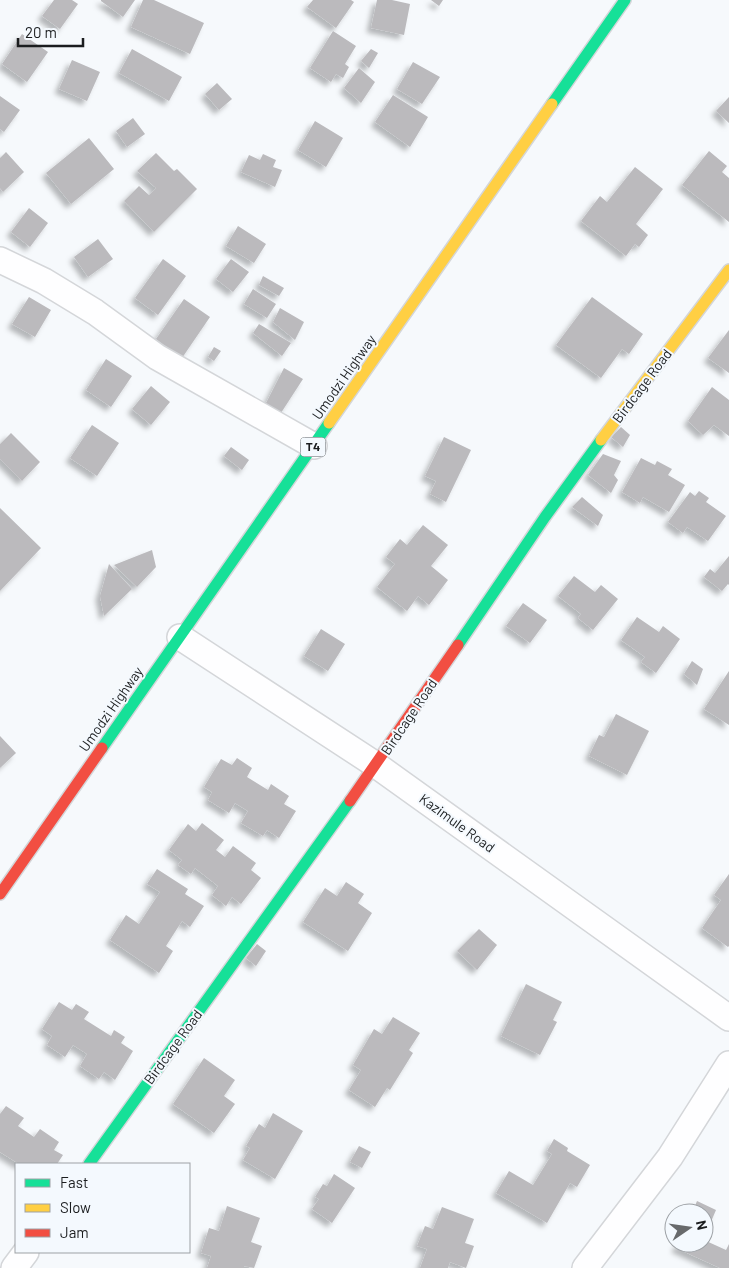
<svg xmlns="http://www.w3.org/2000/svg" width="729" height="1268" font-family="Barlow,sans-serif">
  <defs>
    <filter id="shadow"><feDropShadow dx="-4.5" dy="4.5" stdDeviation="2.5" flood-color="#0004"/></filter>
  </defs>
  <rect width="100%" height="100%" fill="#f6f9fc"/>
  <path fill="#bbbabd" filter="url(#shadow)" d="M54,0H72L78,4L60,29L42,16Z
    M101,0H135L123,17L101,1Z
    M143,0H154L204,23L190,54L131,27Z
    M313,0H351L354,2L336,28L307,7Z
    M377,0H392L410,4L404,35L371,28Z
    M431,0H443L439,6Z
    M333,31L356,46L345,64L349,67L343,78L336,74L331,82L310,68Z
    M22,34L48,52L27,82L2,64Z
    M132,49L182,77L169,101L119,73Z
    M371,49L378,53L369,68L361,61Z
    M72,60L100,72L87,101L59,89Z
    M413,62L440,77L422,104L397,89Z
    M359,68L375,82L361,103L344,88Z
    M217,83L232,99L219,110L205,94Z
    M393,95L428,117L410,147L375,122Z
    M0,96L20,110L4,132L0,129Z
    M729,97V123L716,111Z
    M133,118L145,134L127,147L116,131Z
    M315,121L343,138L326,167L298,150Z
    M89,138L114,169L71,204L46,173Z
    M709,151L727,166L722,172L729,178V222L682,185Z
    M6,152L24,172L3,192L0,188V158Z
    M156,153L174,171L177,169L197,189L154,232L124,201L139,186L149,195L156,188L137,171Z
    M263,154L276,160L273,167L282,170L275,187L241,172L249,155L260,160Z
    M635,167L663,189L636,224L648,235L639,247L635,244L626,256L581,221L600,196L607,202Z
    M29,208L48,223L30,247L11,232Z
    M238,226L266,244L254,263L226,246Z
    M98,239L113,259L88,277L74,257Z
    M163,259L186,276L158,315L135,298Z
    M231,259L249,272L233,292L216,279Z
    M263,276L284,288L279,296L259,285Z
    M253,289L276,304L267,318L244,304Z
    M29,297L51,310L35,337L12,324Z
    M592,297L643,334L629,354L622,349L601,378L556,345Z
    M184,299L210,317L182,358L156,339Z
    M280,308L304,322L295,340L273,322Z
    M259,324L291,343L282,356L253,333Z
    M729,330V373L708,358Z
    M214,347L221,351L214,361L208,357Z
    M106,359L132,376L111,407L86,390Z
    M284,368L303,379L279,416L265,405Z
    M151,386L170,402L151,425L132,409Z
    M712,387L729,400V436L714,425L703,435L688,421Z
    M92,425L119,443L97,476L70,458Z
    M621,427L630,435L623,447L611,437Z
    M11,433L40,462L22,481L0,459V444Z
    M444,437L471,450L446,502L430,494L436,481L425,476Z
    M231,447L249,460L242,470L224,456Z
    M603,454L621,461L614,475L618,480L611,493L588,475Z
    M641,458L655,465L657,461L672,469L668,475L685,485L669,512L643,497L640,503L622,492Z
    M699,491L709,498L706,502L726,516L708,541L687,527L683,533L668,522L690,492L695,496Z
    M582,497L603,515L598,526L572,507Z
    M0,508L41,548L0,591Z
    M423,525L448,545L431,566L448,580L429,605L418,596L407,611L377,587L395,564L386,557L400,539L407,545Z
    M152,550L156,567L137,587L114,565Z
    M729,556V585L728,584L722,591L704,577L710,569L715,573Z
    M109,564L132,589L104,616L100,596Z
    M574,576L595,592L601,585L618,599L593,630L578,618L581,614L558,596Z
    M523,603L547,620L530,643L506,626Z
    M637,617L659,632L663,626L680,639L656,673L641,662L645,657L621,640Z
    M321,629L345,644L328,671L304,656Z
    M692,661L703,669L697,685L684,674Z
    M729,671V725L704,709Z
    M616,714L649,731L627,775L589,756L599,735L604,737Z
    M0,736L16,753L0,768Z
    M237,758L252,768L247,777L268,790L271,784L289,796L284,804L296,811L279,838L267,830L263,836L241,823L248,811L235,803L229,813L208,800L212,792L204,787L221,759L232,765Z
    M202,823L224,840L216,850L225,857L233,846L256,863L251,870L261,878L241,904L232,897L226,906L212,895L218,886L195,868L191,874L178,865L182,860L169,850L188,824L196,831Z
    M157,869L188,889L185,894L204,906L190,927L182,921L166,946L173,951L159,973L110,940L126,915L139,924L160,892L147,884Z
    M729,874V946L728,947L702,928L721,900L714,895Z
    M346,882L364,894L358,903L372,913L348,951L303,922L325,888L337,896Z
    M479,929L497,945L477,970L457,951Z
    M257,944L266,951L256,966L246,958Z
    M526,984L562,1002L553,1020L557,1022L540,1055L501,1036Z
    M59,1002L72,1010L76,1004L89,1012L84,1019L111,1036L114,1030L125,1037L121,1043L133,1051L115,1080L104,1072L99,1079L80,1066L87,1054L73,1045L65,1057L47,1045L52,1036L42,1029Z
    M393,1017L420,1033L409,1050L413,1053L390,1090L387,1088L375,1107L349,1090L361,1070L353,1065L374,1029L382,1034Z
    M204,1058L235,1080L224,1096L235,1104L214,1133L173,1104Z
    M6,1106L24,1118L18,1126L34,1137L40,1129L59,1142L54,1150L63,1155L57,1164H19L0,1152V1114Z
    M273,1113L303,1131L275,1179L243,1160L250,1148L246,1146L259,1124L265,1128Z
    M554,1139L568,1148L567,1151L590,1165L577,1187L570,1183L547,1223L496,1193L509,1171L533,1185L552,1154L547,1151Z
    M359,1146L371,1152L362,1168L350,1162Z
    M334,1174L355,1188L332,1223L312,1209L319,1199L315,1197L323,1184L327,1186Z
    M697,1201L716,1210L704,1238V1213H692Z
    M227,1206L260,1218L251,1242L262,1246L254,1268L244,1266V1268H207L211,1256L201,1253L209,1228L219,1231Z
    M442,1207L474,1219L465,1243L474,1246L466,1268L450,1262L448,1268H420L427,1249L417,1246L425,1226L433,1229Z
    M704,1240L726,1250L729,1244V1268H720L676,1248L678,1243H704Z"/>
  <g fill="none" stroke-linecap="round" stroke-linejoin="round">
    <defs>
      <path id="street" d="M0,260L44,281L95,312L157,357L314,446
        M180,637L376,765L729,1018
        M14,1268L26,1252
        M585,1268L670,1157L729,1064"/>
      <path id="fast" d="M552,104L625,0
        M458,645L545,517L601,440
        M102,748L329,423
        M89,1164L350,801"/>
      <path id="slow" d="M329,423L552,104
        M601,440L729,270"/>
      <path id="jam" d="M350,801L458,645
        M0,894L102,748"/>
    </defs>
    <use href="#street" stroke="#d4d6d9" stroke-width="28"/>
    <use href="#fast" stroke="#d4d6d9" stroke-width="14"/>
    <use href="#slow" stroke="#d4d6d9" stroke-width="14"/>
    <use href="#jam" stroke="#d4d6d9" stroke-width="14"/>
    <use href="#street" stroke="#fefeff" stroke-width="25"/>
    <use href="#fast" stroke="#16e098" stroke-width="11"/>
    <use href="#slow" stroke="#ffcf43" stroke-width="11"/>
    <use href="#jam" stroke="#f24e42" stroke-width="11"/>
  </g>
  <g text-anchor="middle" stroke-width="4" stroke-linejoin="round" paint-order="stroke">
    <rect fill="#f4f9fe" stroke="#5c5f62" stroke-width="1" x="300.5" y="437.5" width="25" height="19" rx="4"/>
    <g font-size="12" font-weight="bold" fill="#1b1d1f">
      <text x="313" y="451">T4</text>
    </g>
    <g font-size="14" fill="#1b1d1f" stroke="#f4f9fe">
      <text transform="translate(344 377) rotate(-55)" y="5">Umodzi Highway</text>
      <text transform="translate(642 386) rotate(-53)" y="5">Birdcage Road</text>
      <text transform="translate(111 709) rotate(-55)" y="5">Umodzi Highway</text>
      <text transform="translate(409 717) rotate(-56)" y="5">Birdcage Road</text>
      <text transform="translate(457 823) rotate(36)" y="5">Kazimule Road</text>
      <text transform="translate(173 1047) rotate(-54)" y="5">Birdcage Road</text>
    </g>
  </g>
  <rect x="15" y="1163" width="175" height="90" fill="#f4f9fe" stroke="#9da1a5"/>
  <rect x="25" y="1179" width="25" height="8" fill="#16e098" stroke="#9da1a5"/>
  <text x="60" y="1188" font-size="15" fill="#1b1d1f">Fast</text>
  <rect x="25" y="1204" width="25" height="8" fill="#ffcf43" stroke="#9da1a5"/>
  <text x="60" y="1213" font-size="15" fill="#1b1d1f">Slow</text>
  <rect x="25" y="1229" width="25" height="8" fill="#f24e42" stroke="#9da1a5"/>
  <text x="60" y="1238" font-size="15" fill="#1b1d1f">Jam</text>
  <g transform="translate(689 1228) rotate(77)"><circle r="24" fill="#f4f9fe" stroke="#9da1a5"/>
  <path d="M0-4L9 19L0 12L-9 19Z" fill="#686a6c"/>
  <text y="-8" font-size="14" font-weight="bold" text-anchor="middle" fill="#1b1d1f">N</text>
  </g>
  <path d="M18 38v8h65v-8" fill="none" stroke="#1b1d1f" stroke-width="2.5"/>
  <text x="25" y="38" font-size="15" fill="#1b1d1f" stroke="#f4f9fe" stroke-width="4" paint-order="stroke">20 m</text>
</svg>
